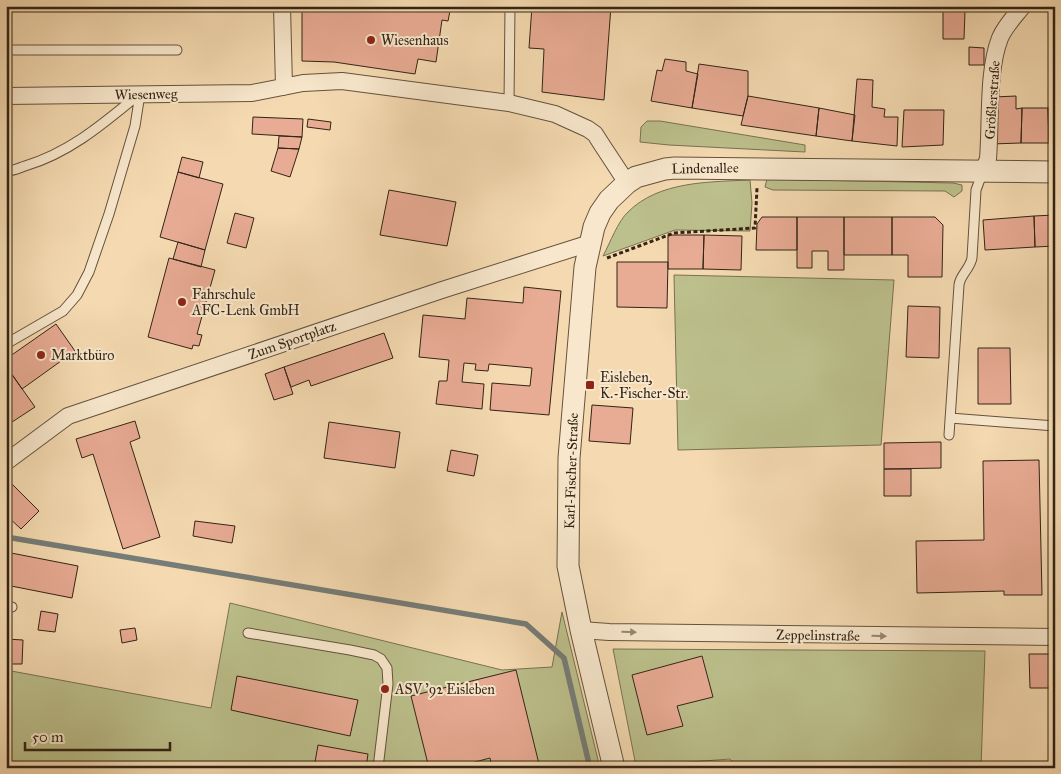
<svg xmlns="http://www.w3.org/2000/svg" width="1061" height="774" font-family="'IM FELL Great Primer',serif">
  <rect width="100%" height="100%" fill="#f5dab1"/>
  <filter id="stains"><feTurbulence type="fractalNoise" baseFrequency=".004" numOctaves="4"/><feColorMatrix values="0 0 0 0 .2 0 0 0 0 .09 0 0 0 0 .02 0 0 0 .5 -.17"/></filter>
  <radialGradient id="worn" r=".72"><stop offset=".6" stop-color="#630" stop-opacity="0"/><stop offset="1" stop-color="#630" stop-opacity=".3"/></radialGradient>
  <path fill="#bcc08c" stroke="#787250" d="M647,121H660L805,145V152L669,145L640,142L641,127Z
    M767,179L953,183L962,185V191L954,197L945,191L773,190L765,187Z
    M750,180L752,203L750,231L675,230L603,256C610,243 618,221 628,212C659,181 709,182 750,180Z
    M674,275L894,280L881,445L678,450Z
    M230,603L502,670L552,667L562,612L600,768H6V670L211,708Z
    M613,649L985,651L981,768H737L730,759L636,766Z"/>
  <g fill="none" stroke-linecap="round" stroke-linejoin="round">
    <path stroke="#767c77" stroke-width="5.5" d="M6,537L526,624L564,658L590,768"/>
  </g>
  <path fill="#e8ab94" stroke="#332415" d="M302,6H451L448,21L442,20L436,62L418,59L415,74L334,62L302,61Z
    M532,6H611L604,100L542,92L544,49L529,48Z
    M943,10L965,11L964,39H943Z
    M1054,15L1055,16V59H1052Z
    M969,47L984,48V65H969Z
    M665,59L686,62V71L698,74L692,108L651,101L657,70L662,71Z
    M699,64L748,71V96L743,116L692,108Z
    M857,79L873,80L872,107L885,109L884,117H898L897,146L852,141Z
    M748,96L819,108L816,136L741,125Z
    M1016,96V109L1022,108L1021,143L991,144L994,97Z
    M819,108L855,115L852,141L816,136Z
    M1022,108H1048L1049,143H1021Z
    M1048,108H1055V143H1049Z
    M904,110H944L943,145L902,147Z
    M253,117L303,119L302,137L252,134Z
    M308,119L331,122L330,130L307,127Z
    M279,136L302,137L299,149L278,148Z
    M278,148L299,149L290,177L271,171Z
    M182,157L203,162L199,178L178,172Z
    M178,172L223,184L205,250L160,237Z
    M389,190L456,202L447,246L380,235Z
    M235,213L254,218L246,248L227,243Z
    M1055,215V246L1035,247L1034,216Z
    M1034,216L1035,247L985,250L983,220Z
    M762,217H797V250H756L757,224Z
    M797,217H844V270H828V251H812V268H797Z
    M844,217H892V255H844Z
    M892,217H935L943,225L942,277H908V255H892Z
    M668,235H704L703,269H668Z
    M704,235L742,236L741,270L703,269Z
    M178,242L205,250L201,267L173,259Z
    M169,258L215,270L197,334L202,335L199,346L193,345L192,349L148,337Z
    M617,262H668L667,308L617,307Z
    M524,287L561,291L549,415L490,410L492,383L530,386L532,368L489,364L488,371L475,370L476,364L464,363L462,382L484,384L482,409L436,404L439,381H447L449,360L419,357L423,315L465,319L467,298L523,303Z
    M908,306L940,307L939,358L906,357Z
    M56,324L75,351L22,389L6,366V359Z
    M384,333L393,358L311,386L309,380L291,387L284,367Z
    M978,348H1010L1011,404H978Z
    M6,366L35,407L6,426Z
    M284,367L293,394L274,400L265,374Z
    M592,405L633,408L630,444L589,441Z
    M135,421L140,438L130,442L160,537L123,549L93,454L82,458L76,439Z
    M329,422L400,432L395,468L324,458Z
    M941,442V468L884,469V443Z
    M451,450L478,455L474,476L447,471Z
    M1039,460L1042,595H1004V591L917,593L916,541L984,540L983,461Z
    M884,469H911V496H884Z
    M8,480L39,511L21,529L6,515V481Z
    M195,521L235,526L232,543L193,536Z
    M6,552L78,566L72,598L6,585Z
    M41,611L58,614L55,632L38,630Z
    M135,628L137,640L122,643L120,630Z
    M6,639L23,640L22,664H6Z
    M1029,654H1055V688H1030Z
    M702,656L713,697L677,706L683,726L647,735L632,675Z
    M516,670L540,768H492L490,758L452,768H429L411,696Z
    M237,676L358,700L350,736L231,710Z
    M318,745L368,754L366,768H314Z"/>
  <g fill="none" stroke-linecap="round" stroke-linejoin="round">
    <defs>
      <path id="service" d="M6,50H177
        M509,103L510,6
        M6,171C13,171 19,168 25,166C69,153 103,124 137,96
        M6,344L63,311L77,295L89,272L109,214L135,126L140,94
        M950,418L1055,426
        M949,435L959,285C960,275 970,269 972,258L976,190L983,171
        M6,609L12,607
        M248,633L350,650L374,655L381,659L387,668L388,684L378,768"/>
      <path id="minor" d="M282,6L284,87
        M6,96L252,93L303,83L342,81L509,103L555,114L588,129L595,134L602,145L627,183
        M983,171L988,159C991,123 987,71 1000,38C1005,26 1015,16 1023,6
        M6,462L68,416L442,290L590,243
        M581,630L609,632L1055,637"/>
      <path id="tertiary" d="M614,768L581,630L568,566L569,458L585,267L594,227L600,213L609,200L627,183L636,177L665,169L675,168L1055,172"/>
    </defs>
    <use href="#service" stroke="#64523c" stroke-width="11"/>
    <use href="#minor" stroke="#64523c" stroke-width="18"/>
    <use href="#tertiary" stroke="#64523c" stroke-width="23"/>
    <path stroke="#332415" stroke-width="3" stroke-dasharray="4 2.5" stroke-linecap="butt" d="M607,258L674,233L755,228L757,188"/>
    <use href="#service" stroke="#f8e7cc" stroke-width="9"/>
    <use href="#minor" stroke="#f8e7cc" stroke-width="16"/>
    <use href="#tertiary" stroke="#f8e7cc" stroke-width="21"/>
  </g>
  <defs><path id="oneway-solid" d="M-6-.8H1V-3.2L6.5 0L1 3.2V.8H-6Z" transform="scale(1.25)"/></defs>
  <g fill="#968670">
    <use href="#oneway-solid" transform="translate(629 632) rotate(1)"/>
    <use href="#oneway-solid" transform="translate(879 636) rotate(1)"/>
  </g>
  <g fill="#8f2418" stroke="#f8e7cc" stroke-width="2">
    <circle cx="371" cy="40" r="5"/>
    <circle cx="182" cy="302" r="5"/>
    <circle cx="41" cy="355" r="5"/>
    <rect x="585" y="380" width="10" height="10" rx="2.5"/>
    <circle cx="385" cy="689" r="5"/>
  </g>
  <g text-anchor="middle" stroke-width="4" stroke-linejoin="round" paint-order="stroke">
    <g font-size="14" fill="#332415" stroke="#f8e7cc" text-anchor="start">
      <text x="381" y="45">Wiesenhaus</text>
      <text x="192" y="299">Fahrschule<tspan x="192" dy="16">AFC-Lenk GmbH</tspan></text>
      <text x="51" y="360">Marktbüro</text>
      <text x="600" y="382">Eisleben,<tspan x="600" dy="16">K.-Fischer-Str.</tspan></text>
      <text x="395" y="694">ASV '92 Eisleben</text>
    </g>
    <g font-size="14" fill="#332415" stroke="#f8e7cc">
      <text transform="translate(146 94) rotate(-1)" y="5">Wiesenweg</text>
      <text transform="translate(992 100) rotate(-86)" y="5">Größlerstraße</text>
      <text transform="translate(705 168) rotate(-1)" y="5">Lindenallee</text>
      <text transform="translate(292 340) rotate(-19)" y="5">Zum Sportplatz</text>
      <text transform="translate(571 471) rotate(-88)" y="5">Karl-Fischer-Straße</text>
      <text transform="translate(818 635) rotate(1)" y="5">Zeppelinstraße</text>
    </g>
  </g>
  <rect width="1061" height="774" fill="none" stroke="#f5dab1" stroke-width="25"/>
  <rect x="8" y="8" width="1046" height="759" fill="none" stroke="#332415" stroke-width="2.5"/>
  <rect x="12" y="12" width="1036" height="749" fill="none" stroke="#332415"/>
  <path d="M25 742v8h145v-8" fill="none" stroke="#332415" stroke-width="2.5"/>
  <text x="32" y="742" font-size="15" fill="#332415" stroke="#f8e7cc" stroke-width="4" paint-order="stroke">50 m</text>
  <rect width="100%" height="100%" filter="url(#stains)"/>
  <rect width="100%" height="100%" fill="url(#worn)"/>
</svg>
